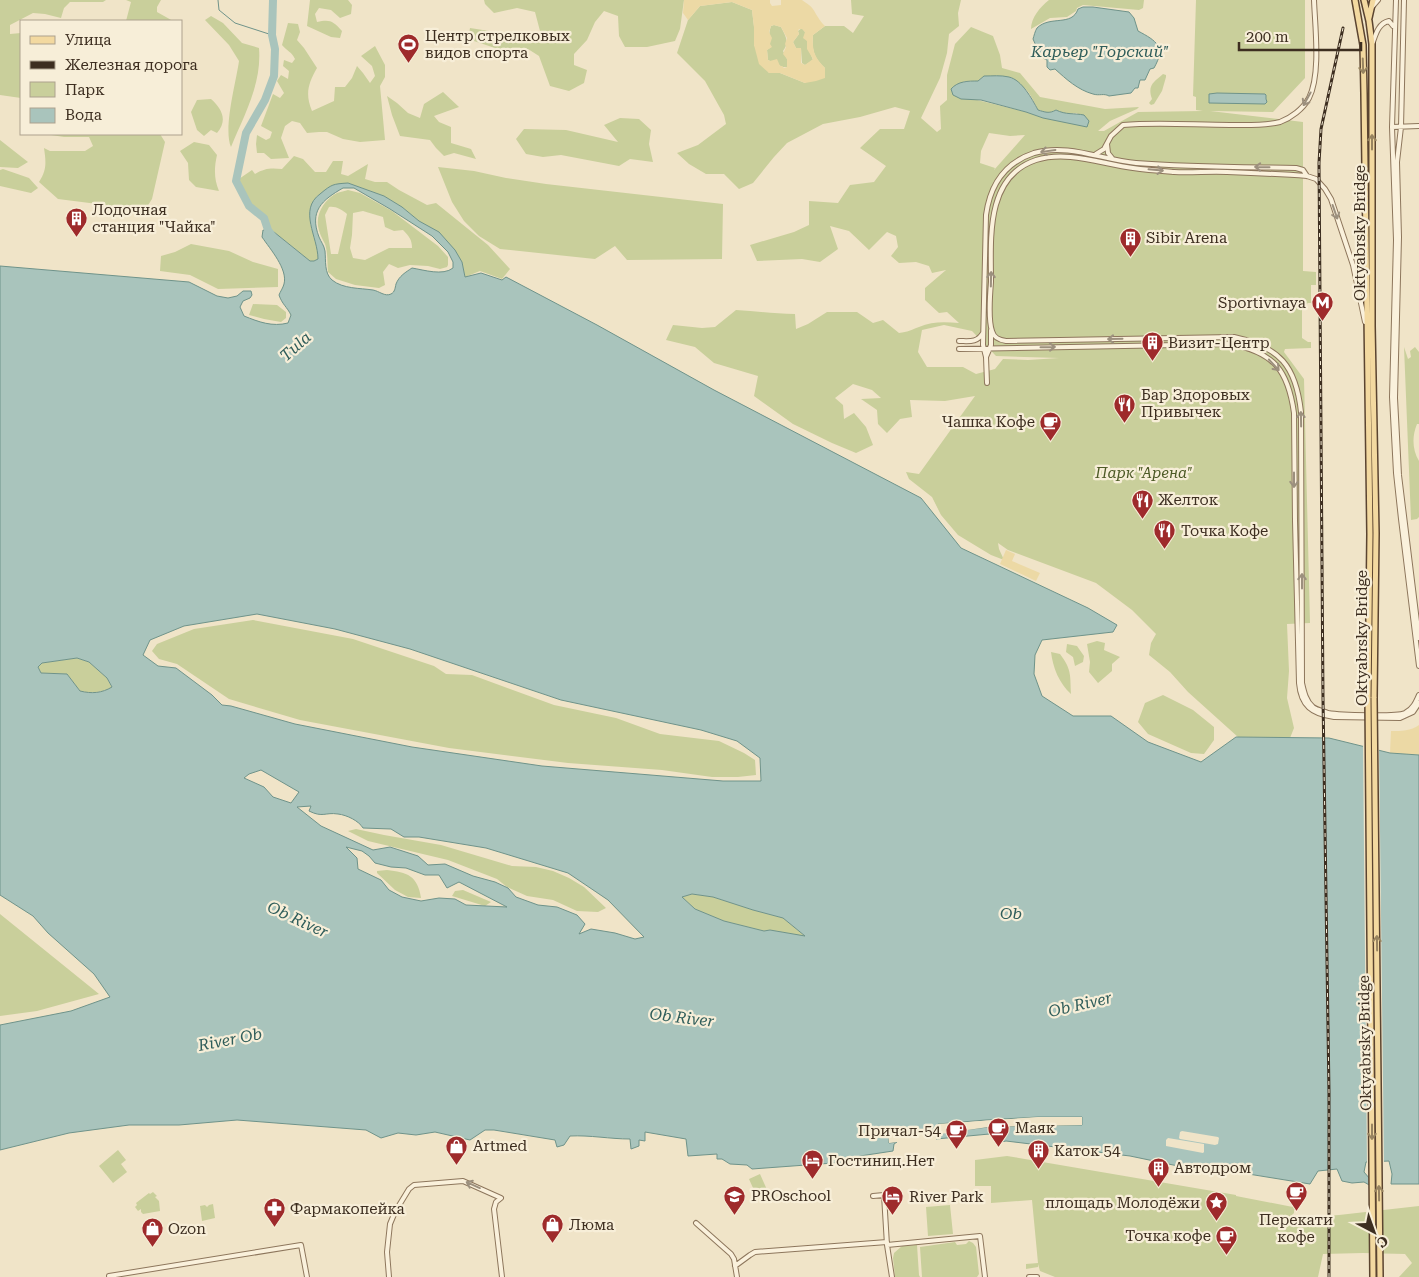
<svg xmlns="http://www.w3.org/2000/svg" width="1419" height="1277" font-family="'Roboto Serif',serif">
  <rect width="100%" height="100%" fill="#f0e4c8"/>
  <path fill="#c9cf9b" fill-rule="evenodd" d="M0,0H106L103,2H70L64,8L61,18L45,14L33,13L10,25V34L21,33V98L0,95Z
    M126,0H161L157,7V12L173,21H126L131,2Z
    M310,0H348L352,5L351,14L340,18L331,10L319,8L315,14L317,22C330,19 333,21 342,31L340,38L331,37L307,26Z
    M484,0H684L680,29L675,41L647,47H625L619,36L618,16L604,11L595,22L587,40L574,54V65L587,70L584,83L569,91L550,86L539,56L528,49L501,50L468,39L470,28L535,38L540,31L535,12L517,8L494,13L485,4Z
    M851,0H961L958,13L959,26L949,34L947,53L940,78L921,118L937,132L941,129L940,106L947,100V75L955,44L971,27L993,36L1000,55L1002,68L1020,73L1040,97L1105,109L1139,107L1137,109L1110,121L1098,131H1104L1138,112L1203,111L1196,110V97L1193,96L1196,0H1305V78L1273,112L1210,111L1303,122V271L1316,272V285H1311V303H1308L1302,307V338L1308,342H1311V348L1285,349L1284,352L1304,379L1310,623L1287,624L1289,671L1287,698L1294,728L1290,738L1238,737L1188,692L1170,672L1149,655L1151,643L1156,634L1132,610L1096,583L1008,550L998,543L999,549L1004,560L991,555L958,535L941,515L932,497L909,479L906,472L919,474L975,396L945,401L910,400L912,417L900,419L887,433L878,424L877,410L861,399L881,398L872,390L853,384L835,398L843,405L844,419L854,413L866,427L873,445L856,453L832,443L793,424L754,396L758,376L714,363L695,347L666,340L673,325L702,328L715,327L736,310C756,311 775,314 795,314L796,329L808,324L827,312H857L873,323L883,320L899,333C908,332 911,330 919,327C932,321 946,322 959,323L947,312L939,313L925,300V288L946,270L932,273L929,266L916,262L899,263L891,256L898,247L896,236L887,232L869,250L849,231L830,226L838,249L820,262L802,259L757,261L750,245L794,232L809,225V201L838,203L850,185L874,182L886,166L860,148L880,129H904L910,111L895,107L860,117L823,124L787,143L774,157L753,183L739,189L724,174H706L689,164L677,153L698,145L726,124L724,115L705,81L677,53L688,20L700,6L732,2L752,10L754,27V45L769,73H780L805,83L825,68C813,57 812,50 813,35L825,26H844L853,33L864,16L852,14ZM984,76C991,76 1017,83 1023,87C1030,92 1034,102 1038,110C1045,112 1049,114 1056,110L1064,114L1077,113L1087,126L1043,118L1026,112L973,99L964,81H978ZM989,133L1010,136L1025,135L994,170L995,168L980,163L981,151ZM944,325L972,331L996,356L1059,358L1028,360L1003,359L995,369L976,374L963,367H927L918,352L922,330Z
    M1049,0H1144L1143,8L1139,10L1083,5L1077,8L1076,11L1067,17L1050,18L1031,29C1031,18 1040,7 1049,0Z
    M211,16L223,23L242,43L259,48C262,84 244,115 231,147C223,129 236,82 239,61L229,45L205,20Z
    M288,23L298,24L300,32L297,40L304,48L317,68C308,84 305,94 312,111L334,101L335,87H345L352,78L357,66L363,73L370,83L375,76L372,66L361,56L375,46L385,65V77L380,86L385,140L360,142L343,139L327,132H319L307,133L300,123L292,121L285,126L281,138L289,158L271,159L264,153H257L256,144L257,135L266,140L270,138L272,132L261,126L273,94L280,98L284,93L277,81L281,75L288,79L289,71L283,66L284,60L292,63L295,59C292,52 287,51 282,45Z
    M774,25L781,27C785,35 790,42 783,51L787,59V67H783L768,60L767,50L771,47C768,41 769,32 771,26Z
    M802,28L805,32L809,50L813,60L805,65L802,63L801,48H796L793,42L799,34L798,31Z
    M1163,74L1166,75V77L1162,91L1154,104L1151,105L1149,103L1152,99C1147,85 1154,82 1163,74Z
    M443,92L459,107L434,116L439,122L451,127V143L471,149L476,159L454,153L444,156L436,148L430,140L400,136L392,115L387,96L397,103L408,113L420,118L424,104Z
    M211,99C222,109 228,120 217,133L211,130L204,136L197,130L191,112L197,100Z
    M620,118L639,119L651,130L649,144L653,162L630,159L619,166L561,155L543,157L526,154L516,139L524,129L566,130L618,142L604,125Z
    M45,134H160L165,142L152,199L145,210L58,199L39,182C47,170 46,162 44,148L50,151H85L93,146L89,137H64Z
    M0,140L28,162L18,168L0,167Z
    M194,142L209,145L217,155C214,168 214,179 219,191L196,187L189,180L188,163L180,151Z
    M294,156L303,159L315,172H326L333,161H343L341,174L348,176L368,164L365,179L375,182H387L399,190L427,205L436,203L488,245L510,269L502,279L480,271L465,277L462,262L419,221L402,207L384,196L348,183L317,196L310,223L318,249V259L314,261H310L274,232L268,230L264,218L249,206L236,181L252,170L255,174C265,168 271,168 282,169Z
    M438,167L474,171L506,178L546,184L723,204L722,259L627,260L615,246L595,259L500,249L479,236L464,221L452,202Z
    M3,169L29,178L38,188L31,193L0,186V170Z
    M348,190L360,193L392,211L438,246L448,257V265L447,267L440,269L428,266L410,265L398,268L389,264L383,272L385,285L379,288L355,285L336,279L328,272C327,262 328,253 325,244C322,238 319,233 318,226C316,213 325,199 337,193C340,192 345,191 348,190ZM329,207C336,206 342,210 347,214L338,254H331L325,215ZM363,211L383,217L385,227L394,231L403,230C409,236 412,240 412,248H389L365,260L353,258L350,248L352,235L353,213Z
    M191,244L229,251L253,262L278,269V287L218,289L190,275L160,271L161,256L175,252Z
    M253,304L277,305L286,312V318L281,322L264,319L249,315Z
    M1404,347L1408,359L1411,357L1410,351L1415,347L1419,352V424H1417C1412,436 1412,449 1419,461V517L1417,519L1411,520Z
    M253,620L353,639L434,666L446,674L472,675L554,705L616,718L660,734L719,741L744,753L755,760L756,775L738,777H712L662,770L568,763L449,748L300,720L229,699L177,664L159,659L152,651L157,644L194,629Z
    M1097,641L1105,643L1104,650L1120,657L1112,664V671L1098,683L1089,672L1090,662L1087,644Z
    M1067,644L1077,646L1084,656L1083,662L1075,666L1073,657L1066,652Z
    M1051,652L1060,654C1072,670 1070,675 1071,694C1059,683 1053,668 1051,652Z
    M77,658L89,662L107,678L112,688C102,692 92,694 80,691L67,674L41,673L38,667L42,663Z
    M1163,695L1193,710L1214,727V740L1204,754L1191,753L1148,734L1138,722L1145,703Z
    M356,829L384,835L441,845L512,866L536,867L553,871L569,878L584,887L606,908L598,912L577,911L553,900L527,896L507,887L497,879L448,860L368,841L348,831Z
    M387,870C407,872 418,876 421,898L408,897L395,890L377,873V871Z
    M463,890L491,902L485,906L452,896L455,891Z
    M692,894L713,897L753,910L783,918L806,937L770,930L764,931L724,921L695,909L682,897Z
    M0,914L99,994L37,1011L0,1016Z
    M118,1150L126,1160L121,1164L127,1172L113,1183L99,1166Z
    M1007,1156L1236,1195V1196L1298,1208V1210H1294V1213L1292,1215V1218L1339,1215L1419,1206V1277H1399L1412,1263L1405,1254L1363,1253L1323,1254L1318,1277H1055L1040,1271L1038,1264V1267L1026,1269V1264L1038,1263L1032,1200L991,1203V1186H975V1160Z
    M760,1174L768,1192L757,1197L749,1179Z
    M153,1192L157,1196L155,1197L159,1201L160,1211L143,1214L141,1212V1209L138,1211L135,1207L137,1205L136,1203L149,1193L150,1194Z
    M213,1204L215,1218L202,1221L200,1206L205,1205L207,1207L209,1205Z
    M950,1205L953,1234L928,1236L926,1207Z
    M969,1241L973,1243L976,1247L979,1274L977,1277H922L920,1247L955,1242L957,1245L966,1244Z
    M917,1245L919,1275L920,1277H895L893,1258L894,1253L902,1246Z"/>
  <path fill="#ecd9a5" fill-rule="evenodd" d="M684,0H770V3L772,6L781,5V0H802C804,2 807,3 809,5C815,9 817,19 825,26L813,35C812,50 814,57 825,68V78L816,81L805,83L780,73H769L759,64L754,45V27L752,10L732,2L700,6L688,20L683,13ZM774,25L781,27L787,38L785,44L786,47L783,54L787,59V67L784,68L782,66H780L777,59L770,61L768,60L767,50L772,47L770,44L772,38L769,32L771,26ZM799,29H802L805,32L803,38L807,41V49L813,59L805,65L801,63V48H796L793,42L799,34L798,31Z
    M1006,550L1015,554L1012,561L1040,573L1036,581L1000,564Z
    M1419,725V755L1390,753L1391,731C1401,731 1411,731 1419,725Z"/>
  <path fill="#a9c4bc" stroke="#6f938a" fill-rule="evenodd" d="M1083,7H1093L1129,12L1134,18L1138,31C1157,41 1166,47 1154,68L1150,69L1145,80H1140L1138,88H1135L1131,93L1109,96C1104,93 1099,96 1093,94C1078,90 1066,79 1055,69L1050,70L1047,67V60L1041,57L1033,39C1034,36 1035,31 1037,28C1050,15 1072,27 1078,9Z
    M984,76C992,76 1001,75 1009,77C1022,80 1032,99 1038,110C1045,112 1049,114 1056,110C1066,115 1074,113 1084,115L1089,121L1087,127L1043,118L1026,112L981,100L961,99L953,95L951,89C958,81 968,81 978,81Z
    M1217,93L1265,94L1266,95V99L1267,102L1265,104L1209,103V94Z
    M348,183L384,196L402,207L419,221L439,232L455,250L462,262L465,277L481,273L502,280L506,277L597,325L714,390L921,498L961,548L1088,608L1117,625L1113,632L1042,640L1035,655L1034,674L1042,696L1073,716H1111L1148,742L1201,762L1236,737L1329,738L1390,753L1419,755V1184H1391L1392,1174L1389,1161L1366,1162L1364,1172L1370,1179L1371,1186L1364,1182L1352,1183L1342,1181L1337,1169L1318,1171L1310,1184L1236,1172L1178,1166L1130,1156L1006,1141L1001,1142L1000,1133L936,1139L935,1130L888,1134L889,1143L897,1142L894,1144L893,1151L860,1156L847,1162L752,1169L747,1165L730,1164L722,1159H717V1154L688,1156L686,1139L645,1132V1141L639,1140V1146L631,1149L630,1139C610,1139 590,1135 570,1136L564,1145L557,1147L555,1140L494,1130H485L470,1140L435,1132L416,1135L398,1133L381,1138L366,1130L237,1120L179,1125H129L69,1133L0,1150V1025L71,1011L110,997L94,974L48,933L33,916L0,895V266L189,282L217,296L228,298L237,296L243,291H251L252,295L250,298L243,301L240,307L244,316C259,322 272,327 288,323L291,315C287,307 282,304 279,295C280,292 283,288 284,284C288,269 270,249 262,237L263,230L274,232L310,261H314L318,259C318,237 298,210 320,194C332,184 333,184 348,183ZM343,188H354L390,209L432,236L448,252L453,262V268C443,276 424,270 412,268C406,272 399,276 396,284C395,288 395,292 391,294C385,297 379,291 373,290C360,288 343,289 332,280C324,273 326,261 325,251C324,245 321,242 319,237C309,211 322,200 343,188ZM257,614L335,629L410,649L561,700L701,730L737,741L760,758L761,781H723L542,766L412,747L295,724L231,706L222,705L212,695L176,668L158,666L143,655L150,640L184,626ZM77,658L89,662L107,678L112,687C102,693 92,694 80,691L67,674L41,673L38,667L42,663ZM261,770L299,792L291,803L273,797L264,787L244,778L249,774ZM311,806L309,811C323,818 325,812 338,814C347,815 359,821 363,828L391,829L404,837H419L486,848L568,873L608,900L644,937L635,939L615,933L591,929L579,934L585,924L577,915L557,907L538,905L516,897L508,888L495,882L473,876L445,864L428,865L418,856L390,847L373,850L321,826L297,807ZM346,847L362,851L369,856L375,863L391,867L406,868L425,875H439L447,888L459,882L507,907L466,905L455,899L439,898L421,901L402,897L389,890L381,880L358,869L357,858ZM692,894L713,897L753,910L783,918L805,936L770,930L764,931L724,921L695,909L682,897ZM1038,1117H1082V1125L988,1127L940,1133L938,1124L986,1120Z"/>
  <path fill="#f0e4c8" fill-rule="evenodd" d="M1363,743L1379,747L1384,1164H1369L1367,1169Z
    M1038,1117H1082V1125L988,1127L940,1134L938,1124ZM1080,1119L1079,1123L988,1125L942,1131L941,1126L986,1122Z
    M935,1130L936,1139H934L933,1133L891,1136V1140H898L899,1143L897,1145V1142L889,1143L888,1134Z
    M1182,1131L1218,1137L1219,1138L1218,1144L1215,1145L1180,1139L1179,1138L1180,1132Z
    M1168,1138L1204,1144V1152L1203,1153L1166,1146V1140Z"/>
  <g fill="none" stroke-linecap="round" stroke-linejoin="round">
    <path stroke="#6f938a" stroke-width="1" d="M218,0L219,10L235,23L272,35"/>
    <path stroke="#a9c4bc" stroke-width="8" d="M273,0L272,35L275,49L274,76L265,100L246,133L236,181L249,206L264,218L268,230L273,237"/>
    <defs>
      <path id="minor" d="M1396,0L1392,127L1396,240L1392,397L1396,473L1401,519L1419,666
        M1404,0L1401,127L1397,162L1399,237L1395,398L1399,475L1419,638
        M1372,7L1378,0
        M1373,42C1376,33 1379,23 1389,21L1393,26
        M1392,127L1419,126
        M1107,144L1108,153L1112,158
        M1096,154L1104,149L1111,136L1123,125C1158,122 1195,125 1230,125C1247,125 1264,126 1280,122C1291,118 1303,109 1309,98C1321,74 1315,27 1314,0
        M1365,322L1353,265L1331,199L1325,189L1316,179L1307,176C1280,174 1254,173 1227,172C1210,171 1192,173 1174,172C1161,171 1147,170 1133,168C1102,164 1067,150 1036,160C985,177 991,239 991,282C990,294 988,319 992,331C994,338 999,340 1006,341L1234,337C1280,347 1296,366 1301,412L1302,683C1304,692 1306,701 1313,707C1317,710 1323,711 1328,713C1340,715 1396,717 1405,713C1413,709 1416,702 1419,695
        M959,341C969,341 977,343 983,333
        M959,349L1232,344C1274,353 1288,370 1294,413L1295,521L1299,683C1301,706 1312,714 1334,717L1400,718L1413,712L1419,703
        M986,357L991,345V330
        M987,383L986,357L983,345L986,215C990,186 1004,163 1034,153C1068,143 1102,160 1136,163C1189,167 1242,167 1296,168L1303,170L1307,176
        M873,1196L884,1195L887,1245L892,1277
        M696,1223L731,1254L734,1259L737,1277
        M887,1245L980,1236L985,1277
        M735,1266L750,1255L755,1252L887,1242
        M109,1276L301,1245L307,1277
        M389,1277L387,1252L390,1224L395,1212L409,1189L414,1185L463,1181L501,1198L496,1202L494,1209L502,1277
        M1029,1277H1037"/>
      <path id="major" d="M1355,0L1363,45L1364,94L1370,534L1368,698
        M1364,0L1369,21L1372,44V326L1376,533L1374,698
        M1369,18L1373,0"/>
    </defs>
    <use href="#minor" stroke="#8d765c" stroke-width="6"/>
    <use href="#major" stroke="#5b4430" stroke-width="8"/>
    <use href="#minor" stroke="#faf1dc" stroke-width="4"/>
    <use href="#major" stroke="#f3d9a0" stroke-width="5"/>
    <defs>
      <path id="rail" d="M1329,1277V1093L1323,698L1319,163L1321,129L1343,28"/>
    </defs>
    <use href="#rail" stroke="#3d2e20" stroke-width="3"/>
    <use href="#rail" stroke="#f7eed8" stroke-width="1" stroke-dasharray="4" stroke-linecap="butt"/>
    <defs>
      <path id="major-bridge" d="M1368,698L1373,1277
        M1374,698L1380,1277"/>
    </defs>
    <use href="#major-bridge" stroke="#5b4430" stroke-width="8" stroke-linecap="butt"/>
    <use href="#major-bridge" stroke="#f3d9a0" stroke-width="5"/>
  </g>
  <defs><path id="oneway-shaft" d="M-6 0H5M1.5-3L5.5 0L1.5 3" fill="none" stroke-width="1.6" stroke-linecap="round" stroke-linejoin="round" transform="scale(1.25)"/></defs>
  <g stroke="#988460">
    <use href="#oneway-shaft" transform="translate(1363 66) rotate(88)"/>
    <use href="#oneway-shaft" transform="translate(1372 142) rotate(-90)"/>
    <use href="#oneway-shaft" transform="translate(1377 943) rotate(-91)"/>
    <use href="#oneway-shaft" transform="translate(1372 1132) rotate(90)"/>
    <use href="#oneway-shaft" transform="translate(1379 1193) rotate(-91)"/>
  </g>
  <g stroke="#9c907e">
    <use href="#oneway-shaft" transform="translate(1307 99) rotate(119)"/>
    <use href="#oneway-shaft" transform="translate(1048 151) rotate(172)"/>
    <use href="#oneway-shaft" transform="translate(1262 167) rotate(-179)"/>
    <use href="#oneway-shaft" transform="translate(1156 170) rotate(5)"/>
    <use href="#oneway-shaft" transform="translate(1335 212) rotate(71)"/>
    <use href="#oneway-shaft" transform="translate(991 279) rotate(-89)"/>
    <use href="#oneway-shaft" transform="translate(1115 339) rotate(179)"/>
    <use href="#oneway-shaft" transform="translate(1048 347) rotate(-1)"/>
    <use href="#oneway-shaft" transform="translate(1274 365) rotate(47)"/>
    <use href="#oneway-shaft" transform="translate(1301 419) rotate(-91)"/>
    <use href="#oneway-shaft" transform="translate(1294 480) rotate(90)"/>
    <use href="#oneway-shaft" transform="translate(1302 581) rotate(-90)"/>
    <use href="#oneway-shaft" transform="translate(473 1185) rotate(-156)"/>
  </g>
  <defs>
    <symbol id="stadium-pin" viewBox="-11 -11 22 30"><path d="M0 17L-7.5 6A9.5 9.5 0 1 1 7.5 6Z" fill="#9e2a2b" stroke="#f7eed8"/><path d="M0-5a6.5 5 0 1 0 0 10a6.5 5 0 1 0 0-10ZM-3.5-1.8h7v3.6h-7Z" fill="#fff"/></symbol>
    <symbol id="building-pin" viewBox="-11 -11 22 30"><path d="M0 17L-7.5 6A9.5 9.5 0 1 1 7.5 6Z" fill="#9e2a2b" stroke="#f7eed8"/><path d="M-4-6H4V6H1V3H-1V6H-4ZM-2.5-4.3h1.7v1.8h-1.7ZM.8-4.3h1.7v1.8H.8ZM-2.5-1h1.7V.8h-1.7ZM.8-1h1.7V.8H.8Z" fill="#fff"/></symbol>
    <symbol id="metro-pin" viewBox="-11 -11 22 30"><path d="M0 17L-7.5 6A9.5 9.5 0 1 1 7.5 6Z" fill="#9e2a2b" stroke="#f7eed8"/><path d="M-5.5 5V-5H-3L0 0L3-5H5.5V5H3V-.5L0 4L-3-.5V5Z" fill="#fff"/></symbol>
    <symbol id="restaurant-pin" viewBox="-11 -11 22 30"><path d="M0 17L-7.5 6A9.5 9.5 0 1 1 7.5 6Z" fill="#9e2a2b" stroke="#f7eed8"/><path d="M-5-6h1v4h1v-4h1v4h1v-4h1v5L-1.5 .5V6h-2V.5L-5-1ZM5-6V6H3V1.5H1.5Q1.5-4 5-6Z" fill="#fff"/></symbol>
    <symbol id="cafe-pin" viewBox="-11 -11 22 30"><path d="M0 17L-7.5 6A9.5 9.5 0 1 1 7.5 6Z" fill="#9e2a2b" stroke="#f7eed8"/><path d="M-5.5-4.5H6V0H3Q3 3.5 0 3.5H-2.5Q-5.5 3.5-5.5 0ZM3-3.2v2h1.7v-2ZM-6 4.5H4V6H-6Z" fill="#fff"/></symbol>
    <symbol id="shop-pin" viewBox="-11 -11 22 30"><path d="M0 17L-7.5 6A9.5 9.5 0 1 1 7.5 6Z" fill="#9e2a2b" stroke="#f7eed8"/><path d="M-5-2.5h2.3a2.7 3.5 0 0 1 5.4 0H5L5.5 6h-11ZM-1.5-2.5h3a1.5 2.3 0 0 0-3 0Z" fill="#fff"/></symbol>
    <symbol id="hotel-pin" viewBox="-11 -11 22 30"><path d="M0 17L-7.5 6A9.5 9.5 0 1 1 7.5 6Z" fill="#9e2a2b" stroke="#f7eed8"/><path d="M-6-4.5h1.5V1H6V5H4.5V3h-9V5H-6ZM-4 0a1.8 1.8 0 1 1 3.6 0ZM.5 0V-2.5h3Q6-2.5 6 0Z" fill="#fff"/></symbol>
    <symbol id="school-pin" viewBox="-11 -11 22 30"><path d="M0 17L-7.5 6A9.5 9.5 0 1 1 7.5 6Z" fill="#9e2a2b" stroke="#f7eed8"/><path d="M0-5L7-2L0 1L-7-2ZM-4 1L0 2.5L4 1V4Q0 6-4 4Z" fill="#fff"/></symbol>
    <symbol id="sight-pin" viewBox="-11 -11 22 30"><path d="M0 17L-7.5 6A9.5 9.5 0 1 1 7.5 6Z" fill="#9e2a2b" stroke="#f7eed8"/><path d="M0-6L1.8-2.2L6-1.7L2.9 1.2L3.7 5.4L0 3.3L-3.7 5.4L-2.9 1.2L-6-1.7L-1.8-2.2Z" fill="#fff"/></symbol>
    <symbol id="pharmacy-pin" viewBox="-11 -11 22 30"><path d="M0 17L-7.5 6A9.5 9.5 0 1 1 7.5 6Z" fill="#9e2a2b" stroke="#f7eed8"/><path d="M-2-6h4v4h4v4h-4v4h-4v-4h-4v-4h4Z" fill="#fff"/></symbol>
  </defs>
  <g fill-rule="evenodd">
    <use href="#stadium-pin" x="396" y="32" width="25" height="34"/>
    <use href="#building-pin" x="64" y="206" width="25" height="34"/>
    <use href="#building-pin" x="1118" y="226" width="25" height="34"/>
    <use href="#metro-pin" x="1310" y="290" width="25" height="34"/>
    <use href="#building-pin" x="1140" y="330" width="25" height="34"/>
    <use href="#restaurant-pin" x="1112" y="392" width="25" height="34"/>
    <use href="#cafe-pin" x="1038" y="410" width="25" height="34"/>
    <use href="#restaurant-pin" x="1130" y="488" width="25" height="34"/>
    <use href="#restaurant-pin" x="1152" y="518" width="25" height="34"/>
    <use href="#cafe-pin" x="986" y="1116" width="25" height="34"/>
    <use href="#cafe-pin" x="944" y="1118" width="25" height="34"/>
    <use href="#shop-pin" x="444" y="1134" width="25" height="34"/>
    <use href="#building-pin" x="1026" y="1138" width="25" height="34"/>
    <use href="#hotel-pin" x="800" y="1148" width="25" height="34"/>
    <use href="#building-pin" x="1146" y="1156" width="25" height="34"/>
    <use href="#cafe-pin" x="1284" y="1180" width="25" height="34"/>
    <use href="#school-pin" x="722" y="1184" width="25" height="34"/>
    <use href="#hotel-pin" x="880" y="1184" width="25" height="34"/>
    <use href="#sight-pin" x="1204" y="1190" width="25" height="34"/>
    <use href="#pharmacy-pin" x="262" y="1196" width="25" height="34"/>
    <use href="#shop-pin" x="540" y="1212" width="25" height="34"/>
    <use href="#shop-pin" x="140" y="1216" width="25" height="34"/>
    <use href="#cafe-pin" x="1214" y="1224" width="25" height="34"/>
  </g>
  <g text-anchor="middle" stroke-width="4.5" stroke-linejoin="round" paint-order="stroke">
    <g font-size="15" fill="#3d2e20" stroke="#f7eed8" text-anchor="start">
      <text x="425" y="41">Центр стрелковых<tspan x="425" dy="17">видов спорта</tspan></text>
      <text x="92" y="215">Лодочная<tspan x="92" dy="17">станция "Чайка"</tspan></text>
      <text x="1146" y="243">Sibir Arena</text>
      <text x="1306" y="308" text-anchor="end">Sportivnaya</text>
      <text x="1168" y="348">Визит-Центр</text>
      <text x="1141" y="400">Бар Здоровых<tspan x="1141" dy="17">Привычек</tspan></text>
      <text x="1035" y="427" text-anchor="end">Чашка Кофе</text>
      <text x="1158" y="505">Желток</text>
      <text x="1181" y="536">Точка Кофе</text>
      <text x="1015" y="1133">Маяк</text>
      <text x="941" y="1136" text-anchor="end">Причал-54</text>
      <text x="473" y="1151">Artmed</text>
      <text x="1054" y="1156">Каток 54</text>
      <text x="828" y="1166">Гостиниц.Нет</text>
      <text x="1174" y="1173">Автодром</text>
      <text x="751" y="1201">PROschool</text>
      <text x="909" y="1202">River Park</text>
      <text x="1200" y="1208" text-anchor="end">площадь Молодёжи</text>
      <text x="290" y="1214">Фармакопейка</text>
      <text x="1296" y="1225" text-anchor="middle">Перекати<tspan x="1296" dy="17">кофе</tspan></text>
      <text x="569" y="1230">Люма</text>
      <text x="168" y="1234">Ozon</text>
      <text x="1211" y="1241" text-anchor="end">Точка кофе</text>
    </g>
    <g font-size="15" fill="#3d2e20" stroke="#f7eed8">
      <text transform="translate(1360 233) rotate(-90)" y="5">Oktyabrsky Bridge</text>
      <text transform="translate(1362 638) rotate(-90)" y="5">Oktyabrsky Bridge</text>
      <text transform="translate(1365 1043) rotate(-91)" y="5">Oktyabrsky Bridge</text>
    </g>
    <g font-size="15" font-style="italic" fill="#4d5a26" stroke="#f7eed8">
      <text x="1144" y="478">Парк "Арена"</text>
    </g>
    <g font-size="16" font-style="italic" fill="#2f5d5a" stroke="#f7eed8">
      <text x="1100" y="57">Карьер "Горский"</text>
      <text transform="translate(295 346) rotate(-42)" y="6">Tula</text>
      <text x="1011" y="919">Ob</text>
      <text transform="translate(298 919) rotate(25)" y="6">Ob River</text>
      <text transform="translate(1080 1004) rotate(-13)" y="6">Ob River</text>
      <text transform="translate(682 1017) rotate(7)" y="6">Ob River</text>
      <text transform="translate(230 1039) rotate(-11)" y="6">River Ob</text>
    </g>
  </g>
  <rect x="20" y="20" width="162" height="115" fill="#f7eed8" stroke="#ada18e"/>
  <rect x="30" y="36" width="25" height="8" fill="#f3d9a0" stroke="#ada18e"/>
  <text x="65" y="45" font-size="15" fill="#3d2e20">Улица</text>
  <rect x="30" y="61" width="25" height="8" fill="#3d2e20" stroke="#ada18e"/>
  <text x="65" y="70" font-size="15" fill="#3d2e20">Железная дорога</text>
  <rect x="30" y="82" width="25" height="15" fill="#c9cf9b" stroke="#ada18e"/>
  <text x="65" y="95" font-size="15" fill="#3d2e20">Парк</text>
  <rect x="30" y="108" width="25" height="15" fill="#a9c4bc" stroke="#ada18e"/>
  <text x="65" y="120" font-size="15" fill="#3d2e20">Вода</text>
  <g transform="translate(1374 1232) rotate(139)" stroke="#f7eed8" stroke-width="4" paint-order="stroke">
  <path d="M0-4L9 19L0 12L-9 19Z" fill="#3d2e20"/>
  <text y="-8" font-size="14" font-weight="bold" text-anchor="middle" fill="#3d2e20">С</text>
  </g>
  <path d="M1239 42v8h122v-8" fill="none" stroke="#3d2e20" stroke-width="2.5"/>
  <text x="1246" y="42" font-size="15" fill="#3d2e20" stroke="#f7eed8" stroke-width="4" paint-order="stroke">200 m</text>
</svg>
